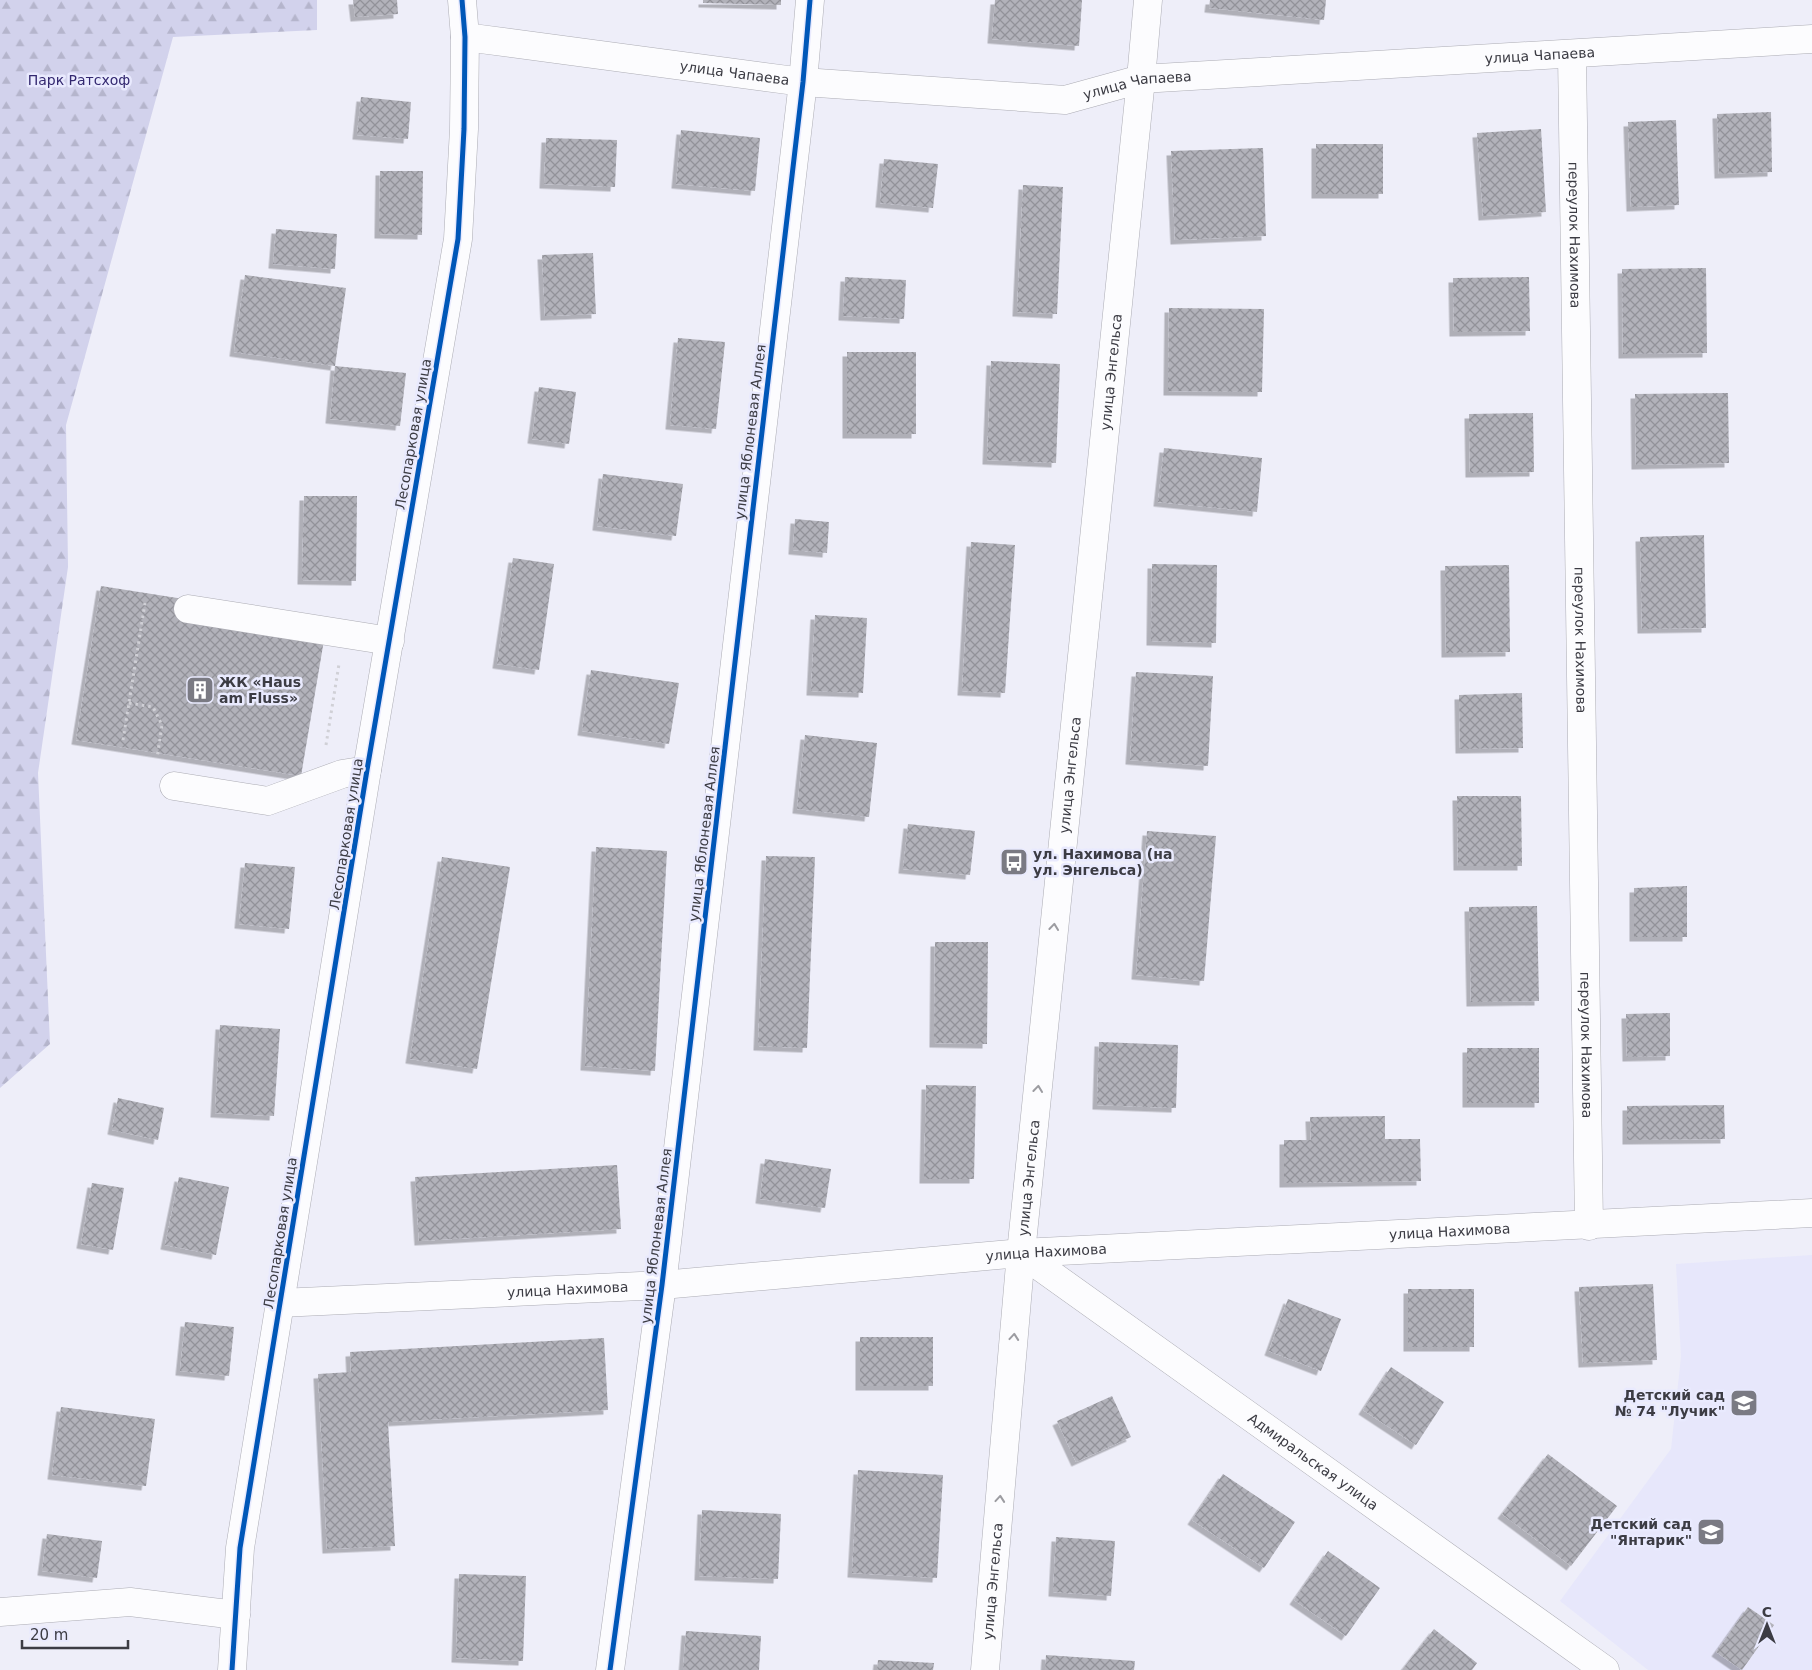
<svg xmlns="http://www.w3.org/2000/svg" width="1812" height="1670" font-family="'DejaVu Sans',sans-serif">
  <defs>
    <pattern id="forest-firs" width="22" height="20" patternUnits="userSpaceOnUse" patternTransform="scale(1.25)"><rect width="22" height="20" fill="#d2d2ec"/><path d="M5 1l3.5 6h-7zM16 11l3.5 6h-7z" fill="#b5b5cc"/></pattern>
    <pattern id="building-cross-hatch" width="8" height="8" patternUnits="userSpaceOnUse" patternTransform="scale(1.25)"><rect width="8" height="8" fill="#b2b2ba"/><path d="M0 0l8 8M0 8l8-8" fill="none" stroke="#929299"/></pattern>
    <filter id="shadow"><feDropShadow dx="-4.5" dy="4.5" stdDeviation="0" flood-color="#0004"/></filter>
  </defs>
  <rect width="100%" height="100%" fill="#eeeef9"/>
  <path fill="#e7e7fb" d="M1812,1255V1670H1742L1774,1625L1748,1607L1716,1652L1742,1670H1648L1560,1601L1671,1449L1681,1357L1676,1264Z"/>
  <path fill="url(#forest-firs)" d="M0,0H317V30L173,37L66,425L68,567L38,773L50,1044L0,1088Z"/>
  <path fill="url(#building-cross-hatch)" filter="url(#shadow)" d="M353,0H397L398,14L355,17Z
    M703,0H781V5L703,3Z
    M995,0H1082L1079,46L992,39Z
    M1210,0H1326L1324,20L1209,8Z
    M361,97L411,102L408,139L357,135Z
    M1771,112L1772,172L1719,174L1717,114Z
    M1676,120L1679,205L1631,207L1628,122Z
    M1541,129L1546,212L1483,216L1477,133Z
    M681,130L760,138L755,191L676,184Z
    M546,138L617,140L615,187L544,184Z
    M1316,144H1383V194H1316Z
    M1263,148L1266,236L1175,240L1171,151Z
    M884,159L938,164L933,208L880,203Z
    M380,171H423L422,235L379,234Z
    M1023,185L1063,187L1057,314L1017,312Z
    M276,229L337,234L335,269L273,264Z
    M593,253L596,314L545,316L542,255Z
    M1706,268L1707,353L1623,354L1622,269Z
    M245,275L346,288L335,366L234,352Z
    M845,277L906,280L904,319L843,316Z
    M1529,277L1530,331L1454,332L1453,278Z
    M1169,308L1264,309L1262,392L1168,391Z
    M678,338L725,342L716,429L670,425Z
    M847,352H916V434H847Z
    M991,361L1060,364L1056,463L987,460Z
    M335,366L406,373L400,426L330,419Z
    M539,387L576,392L569,444L532,439Z
    M1728,393L1729,463L1636,465L1635,394Z
    M1533,413L1534,472L1470,473L1469,414Z
    M1164,448L1262,458L1257,512L1158,502Z
    M603,474L683,484L676,536L597,526Z
    M304,496H357L356,581L302,580Z
    M795,519L829,522L827,553L793,550Z
    M1704,535L1706,628L1642,629L1640,537Z
    M971,542L1015,545L1005,693L962,691Z
    M513,558L554,564L539,670L497,664Z
    M1152,564L1217,565L1216,643L1151,641Z
    M1509,565L1510,652L1446,653L1445,566Z
    M101,586L190,600L324,640L301,776L76,740Z
    M815,615L867,618L863,693L811,691Z
    M591,670L679,683L669,744L582,731Z
    M1136,672L1213,676L1208,766L1130,760Z
    M1522,693L1523,748L1460,749L1459,695Z
    M805,735L877,743L869,817L797,809Z
    M1457,796H1521L1522,866H1458Z
    M908,824L975,831L970,875L903,869Z
    M1147,831L1216,836L1204,981L1136,975Z
    M596,847L667,851L655,1071L585,1066Z
    M766,856L815,857L807,1048L758,1046Z
    M442,857L510,867L477,1069L410,1059Z
    M245,863L295,867L289,929L239,924Z
    M1687,886V937H1634V888Z
    M1537,906L1539,1001L1471,1002L1469,907Z
    M935,942H988L987,1044L934,1043Z
    M1670,1013V1056L1627,1057L1626,1014Z
    M220,1025L280,1029L274,1116L215,1113Z
    M1099,1042L1178,1045L1176,1108L1097,1105Z
    M1467,1048H1539V1103H1467Z
    M926,1085L976,1086L974,1179H924Z
    M118,1098L164,1108L158,1140L112,1130Z
    M1724,1105L1725,1139L1627,1140V1106Z
    M1385,1116V1139H1420L1421,1181L1284,1183V1140H1311L1310,1117Z
    M765,1159L831,1169L825,1208L760,1199Z
    M617,1165L621,1229L419,1241L415,1177Z
    M179,1177L229,1187L216,1255L165,1245Z
    M92,1183L124,1188L113,1250L81,1244Z
    M1653,1284L1657,1360L1583,1363L1579,1287Z
    M1408,1289H1474V1347H1408Z
    M1288,1299L1341,1319L1321,1371L1269,1351Z
    M185,1322L234,1327L229,1376L180,1371Z
    M860,1337H933V1386H860Z
    M604,1338L608,1410L388,1422L395,1546L327,1549L318,1374L351,1372L350,1352Z
    M1391,1367L1444,1402L1416,1445L1363,1410Z
    M1112,1396L1131,1437L1076,1462L1057,1421Z
    M61,1407L155,1419L146,1486L52,1475Z
    M1548,1454L1617,1506L1571,1566L1502,1514Z
    M858,1470L943,1475L937,1578L852,1573Z
    M1223,1474L1295,1522L1264,1568L1192,1520Z
    M702,1510L781,1514L778,1579L699,1576Z
    M47,1534L102,1541L97,1578L42,1571Z
    M1056,1537L1115,1541L1111,1596L1053,1592Z
    M1328,1551L1380,1588L1346,1636L1294,1600Z
    M459,1574L526,1576L523,1661L456,1658Z
    M1748,1607L1774,1625L1742,1670L1716,1652Z
    M1434,1629L1477,1663L1472,1670H1402Z
    M686,1631L761,1636L759,1670H683Z
    M1046,1655L1135,1661L1134,1670H1045Z
    M878,1660L934,1663L933,1670H877Z"/>
  <g fill="none" stroke-linecap="round" stroke-linejoin="round">
    <defs>
      <g id="minor">
        <path id="s1" d="M465,37L803,82L1065,100L1141,79L1812,39"/>
        <path id="s2" d="M1572,55L1589,1226"/>
        <path d="M188,609L390,641"/>
        <path d="M174,786L268,801L342,774L367,770"/>
        <path id="s3" d="M1021,1253L1605,1670"/>
        <path id="s4" d="M280,1303L662,1285L1021,1253L1812,1213"/>
        <path d="M0,1612L130,1602L236,1615"/>
        <path d="M232,1670L240,1548L367,770L458,239L464,129L465,37L462,0"/>
        <path d="M610,1670L662,1285L803,82L810,0"/>
        <path id="s5" d="M985,1670L1021,1253L1141,79L1148,0"/>
      </g>
    </defs>
    <use href="#minor" stroke="#acacb4" stroke-width="29"/>
    <path stroke="#d0d0d6" stroke-width="3" stroke-dasharray="2.5 4" stroke-linecap="butt" d="M129,703L153,707L162,725L157,758
      M123,740L145,603
      M326,745L339,664"/>
    <use href="#minor" stroke="#fcfcfe" stroke-width="28"/>
    <defs>
      <path id="cycleway" d="M232,1670L240,1548L367,770L458,239L464,129L465,37L462,0
        M610,1670L662,1285L803,82L810,0"/>
    </defs>
    <use href="#cycleway" stroke="#e9eafe" stroke-width="8"/>
    <use href="#cycleway" stroke="#0057b8" stroke-width="5"/>
  </g>
  <defs><path id="oneway-chevron" d="M-2-3.5L2.5 0L-2 3.5" fill="none" stroke-width="1.6" stroke-linecap="round" stroke-linejoin="round" transform="scale(1.25)"/></defs>
  <g stroke="#9c9ca1">
    <use href="#oneway-chevron" transform="translate(1054 927) rotate(-84)"/>
    <use href="#oneway-chevron" transform="translate(1038 1089) rotate(-84)"/>
    <use href="#oneway-chevron" transform="translate(1014 1337) rotate(-85)"/>
    <use href="#oneway-chevron" transform="translate(1000 1499) rotate(-85)"/>
  </g>
  <defs>
    <symbol id="building-square" viewBox="-11 -11 22 22"><rect x="-9" y="-9" width="18" height="18" rx="4" fill="#7a7a83" stroke="#e9eafe"/><path d="M-4-6H4V6H1V3H-1V6H-4ZM-2.5-4.3h1.7v1.8h-1.7ZM.8-4.3h1.7v1.8H.8ZM-2.5-1h1.7V.8h-1.7ZM.8-1h1.7V.8H.8Z" fill="#fff"/></symbol>
    <symbol id="bus-square" viewBox="-11 -11 22 22"><rect x="-9" y="-9" width="18" height="18" rx="4" fill="#7a7a83" stroke="#e9eafe"/><path d="M-5-6H5V4H4V6H2V4H-2V6H-4V4H-5ZM-3.5-4V0h7V-4ZM-3.5 1.2v1.5H-2V1.2ZM2 1.2v1.5H3.5V1.2Z" fill="#fff"/></symbol>
    <symbol id="school-square" viewBox="-11 -11 22 22"><rect x="-9" y="-9" width="18" height="18" rx="4" fill="#7a7a83" stroke="#e9eafe"/><path d="M0-5L7-2L0 1L-7-2ZM-4 1L0 2.5L4 1V4Q0 6-4 4Z" fill="#fff"/></symbol>
  </defs>
  <g fill-rule="evenodd">
    <use href="#building-square" x="184" y="674" width="32" height="32"/>
    <use href="#bus-square" x="998" y="846" width="32" height="32"/>
    <use href="#school-square" x="1728" y="1387" width="32" height="32"/>
    <use href="#school-square" x="1695" y="1516" width="32" height="32"/>
  </g>
  <g text-anchor="middle" stroke-width="5" stroke-linejoin="round" paint-order="stroke">
    <g font-size="14" fill="#3c3c44" stroke="#e9eafe">
      <text dy="5" stroke="none"><textPath href="#s1" startOffset="1082">улица Чапаева</textPath></text>
      <text dy="5" stroke="none"><textPath href="#s1" startOffset="272">улица Чапаева</textPath></text>
      <text dy="5" stroke="none"><textPath href="#s1" startOffset="678">улица Чапаева</textPath></text>
      <text dy="5" stroke="none"><textPath href="#s2" startOffset="180">переулок Нахимова</textPath></text>
      <text dy="5" stroke="none"><textPath href="#s5" startOffset="1304">улица Энгельса</textPath></text>
      <text transform="translate(750 432) rotate(-83)" y="5">улица Яблоневая Аллея</text>
      <text transform="translate(413 434) rotate(-80)" y="5">Лесопарковая улица</text>
      <text dy="5" stroke="none"><textPath href="#s2" startOffset="585">переулок Нахимова</textPath></text>
      <text dy="5" stroke="none"><textPath href="#s5" startOffset="899">улица Энгельса</textPath></text>
      <text transform="translate(346 834) rotate(-81)" y="5">Лесопарковая улица</text>
      <text transform="translate(704 834) rotate(-83)" y="5">улица Яблоневая Аллея</text>
      <text dy="5" stroke="none"><textPath href="#s2" startOffset="990">переулок Нахимова</textPath></text>
      <text dy="5" stroke="none"><textPath href="#s5" startOffset="494">улица Энгельса</textPath></text>
      <text dy="5" stroke="none"><textPath href="#s4" startOffset="1172">улица Нахимова</textPath></text>
      <text transform="translate(280 1233) rotate(-81)" y="5">Лесопарковая улица</text>
      <text transform="translate(656 1236) rotate(-83)" y="5">улица Яблоневая Аллея</text>
      <text dy="5" stroke="none"><textPath href="#s4" startOffset="768">улица Нахимова</textPath></text>
      <text dy="5" stroke="none"><textPath href="#s4" startOffset="288">улица Нахимова</textPath></text>
      <text dy="5" stroke="none"><textPath href="#s3" startOffset="359">Адмиральская улица</textPath></text>
      <text dy="5" stroke="none"><textPath href="#s5" startOffset="89">улица Энгельса</textPath></text>
    </g>
    <g font-size="14" fill="#332870" stroke="#e9eafe">
      <text x="79" y="85">Парк Ратсхоф</text>
    </g>
    <g font-size="14" font-weight="bold" fill="#3c3c44" stroke="#e9eafe" text-anchor="start">
      <text x="219" y="687">ЖК «Haus<tspan x="219" dy="16">am Fluss»</tspan></text>
      <text x="1033" y="859">ул. Нахимова (на<tspan x="1033" dy="16">ул. Энгельса)</tspan></text>
      <text x="1725" y="1400" text-anchor="end">Детский сад<tspan x="1725" dy="16">№ 74 "Лучик"</tspan></text>
      <text x="1692" y="1529" text-anchor="end">Детский сад<tspan x="1692" dy="16">"Янтарик"</tspan></text>
    </g>
  </g>
  <g transform="translate(1767 1625)" stroke="#e9eafe" stroke-width="4" paint-order="stroke">
  <path d="M0-4L9 19L0 12L-9 19Z" fill="#3c3c44"/>
  <text y="-8" font-size="14" font-weight="bold" text-anchor="middle" fill="#3c3c44">С</text>
  </g>
  <path d="M22 1640v8h106v-8" fill="none" stroke="#3c3c44" stroke-width="2.5"/>
  <text x="30" y="1640" font-size="15" fill="#3c3c44" stroke="#e9eafe" stroke-width="4" paint-order="stroke">20 m</text>
</svg>
